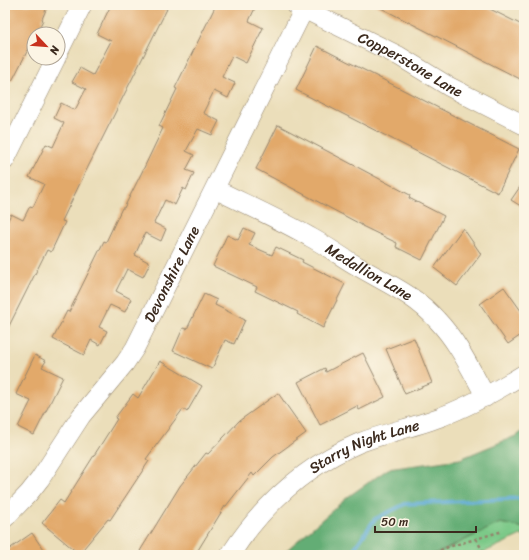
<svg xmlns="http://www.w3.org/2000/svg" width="529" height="560" font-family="Sriracha,sans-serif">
  <rect width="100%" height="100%" fill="#fcf5e5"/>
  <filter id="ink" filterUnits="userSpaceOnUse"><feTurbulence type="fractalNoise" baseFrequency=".025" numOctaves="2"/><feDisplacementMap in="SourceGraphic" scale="8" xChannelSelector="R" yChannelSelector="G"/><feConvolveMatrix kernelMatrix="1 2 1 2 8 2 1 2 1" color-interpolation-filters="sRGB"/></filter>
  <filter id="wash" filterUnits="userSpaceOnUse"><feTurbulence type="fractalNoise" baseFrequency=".012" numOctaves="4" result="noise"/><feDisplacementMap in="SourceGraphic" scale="16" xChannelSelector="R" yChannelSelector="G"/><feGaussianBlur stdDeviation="0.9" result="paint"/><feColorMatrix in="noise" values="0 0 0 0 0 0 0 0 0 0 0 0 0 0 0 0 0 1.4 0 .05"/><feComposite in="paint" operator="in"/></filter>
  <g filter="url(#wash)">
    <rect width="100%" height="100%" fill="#ebdeba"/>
    <path fill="#7bc988" stroke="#5b7a53" d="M500,523L524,528V537L521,535L478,555H434Z"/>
    <path fill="#64ad74" stroke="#506c49" d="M524,430V528L500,523L434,555H281L349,496L388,469L460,459L518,435Z"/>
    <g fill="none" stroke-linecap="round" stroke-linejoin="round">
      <path stroke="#58a9d3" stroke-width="4" d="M351,555L354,549L375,519L405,504L524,498"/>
    </g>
    <g id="blocks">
      <path fill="#e2a96b" d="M5,5H48L42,19L43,20L36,34H34V38L12,81L5,78Z
        M111,5H159L167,9L82,179L62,221L65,222L51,252L47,250L5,334V226L11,214L23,220L30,206L33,207L44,184L29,177L46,144L53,147L64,123L54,118L61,103L75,110L86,89L72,82L80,68L93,75L111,41L97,34Z
        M216,5H249L255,8L249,21L263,28L246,63L232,56L222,77L235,83L228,98L214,91L203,113L219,121L212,135L198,129L186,151L194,155L186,170L194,173L186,190L183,188L175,205L165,200L154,223L166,229L161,241L145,233L135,255L150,263L143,277L127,269L116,291L131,299L125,312L110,305L99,327L107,331L100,345L91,340L84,355L53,339L67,311L69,312L104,241L106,242L122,208H124L142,172L163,128L159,126L177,89L175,88Z
        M375,5H490L488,8L524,26V81Z
        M317,46L519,149L498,193L296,90Z
        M278,125L410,195L409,198L444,216L422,260L396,247L397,243L362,226V225L256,169Z
        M524,181V208L511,200Z
        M244,228L255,233L249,245L272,255L276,247L303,260L302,262L345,284L323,328L297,314L298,312L255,291L257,287L213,266L227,235L238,240Z
        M463,228L481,254L457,286L434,268Z
        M504,287L524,315V333L508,344L480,304Z
        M204,294L217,300L215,305L245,320L234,344L225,340L212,369L173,351L183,328L187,329Z
        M414,338L432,383L405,394L386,349Z
        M363,353L385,397L359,410L357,406L320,425L298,382L325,368L326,372Z
        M35,355L46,361L42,367L63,377L34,435L18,427L31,401L16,394Z
        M160,361L202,386L187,412L183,409L146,459L149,461L110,520L108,519L79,554L42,523L60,500L64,503L117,419L115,418L133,394L138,398Z
        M278,393L306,433L273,457L254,476L252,473L226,506H225L195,555H146L140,551L180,486L206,453L208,454L239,421Z
        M32,533L47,555H5V552Z"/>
    </g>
  </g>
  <g filter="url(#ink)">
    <use href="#blocks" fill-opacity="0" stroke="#93846c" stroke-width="1"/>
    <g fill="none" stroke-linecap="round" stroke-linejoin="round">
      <defs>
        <g id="minor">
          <path id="s1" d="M296,5L399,56L448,86L524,125"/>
          <path d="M58,53L82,5"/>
          <path d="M5,160L56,58"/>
          <path id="s2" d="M215,189C247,205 279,219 310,237C327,246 343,258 359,267C388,284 415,295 437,320C458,342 471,370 486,397"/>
          <path id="s3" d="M5,518L29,493L40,479L81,416L125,363L135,348L304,9"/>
          <path id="s4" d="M230,555C262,506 305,466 359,443C387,432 416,427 443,416C472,405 498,390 524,374"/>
        </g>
      </defs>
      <use href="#minor" stroke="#93846c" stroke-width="20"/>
      <path stroke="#93846c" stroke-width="2.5" stroke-dasharray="3 3" stroke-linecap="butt" d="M476,539L485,555
        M429,555L448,547L503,531"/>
      <use href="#minor" stroke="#fff" stroke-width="19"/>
    </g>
  </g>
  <g text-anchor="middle" stroke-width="3" stroke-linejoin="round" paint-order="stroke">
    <g font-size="15" fill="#3b2a1e" stroke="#fcf5e5">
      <text dy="5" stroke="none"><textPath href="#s1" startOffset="129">Copperstone Lane</textPath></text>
      <text dy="5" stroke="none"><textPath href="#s2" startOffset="175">Medallion Lane</textPath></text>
      <text dy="5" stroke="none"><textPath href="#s3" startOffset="297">Devonshire Lane</textPath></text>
      <text dy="5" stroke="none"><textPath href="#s4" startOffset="177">Starry Night Lane</textPath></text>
    </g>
  </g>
  <rect width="529" height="560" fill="none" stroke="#fcf5e5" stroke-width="20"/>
  <g transform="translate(46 46) rotate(116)"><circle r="19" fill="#fcf5e5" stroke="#afa495"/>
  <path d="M0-3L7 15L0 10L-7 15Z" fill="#c8321e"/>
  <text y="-6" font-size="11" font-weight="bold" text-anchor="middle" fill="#3b2a1e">N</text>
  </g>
  <path d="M375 526v6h101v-6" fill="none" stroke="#3b2a1e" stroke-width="2"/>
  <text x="381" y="526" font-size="12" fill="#3b2a1e" stroke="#fcf5e5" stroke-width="3" paint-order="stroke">50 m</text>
</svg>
